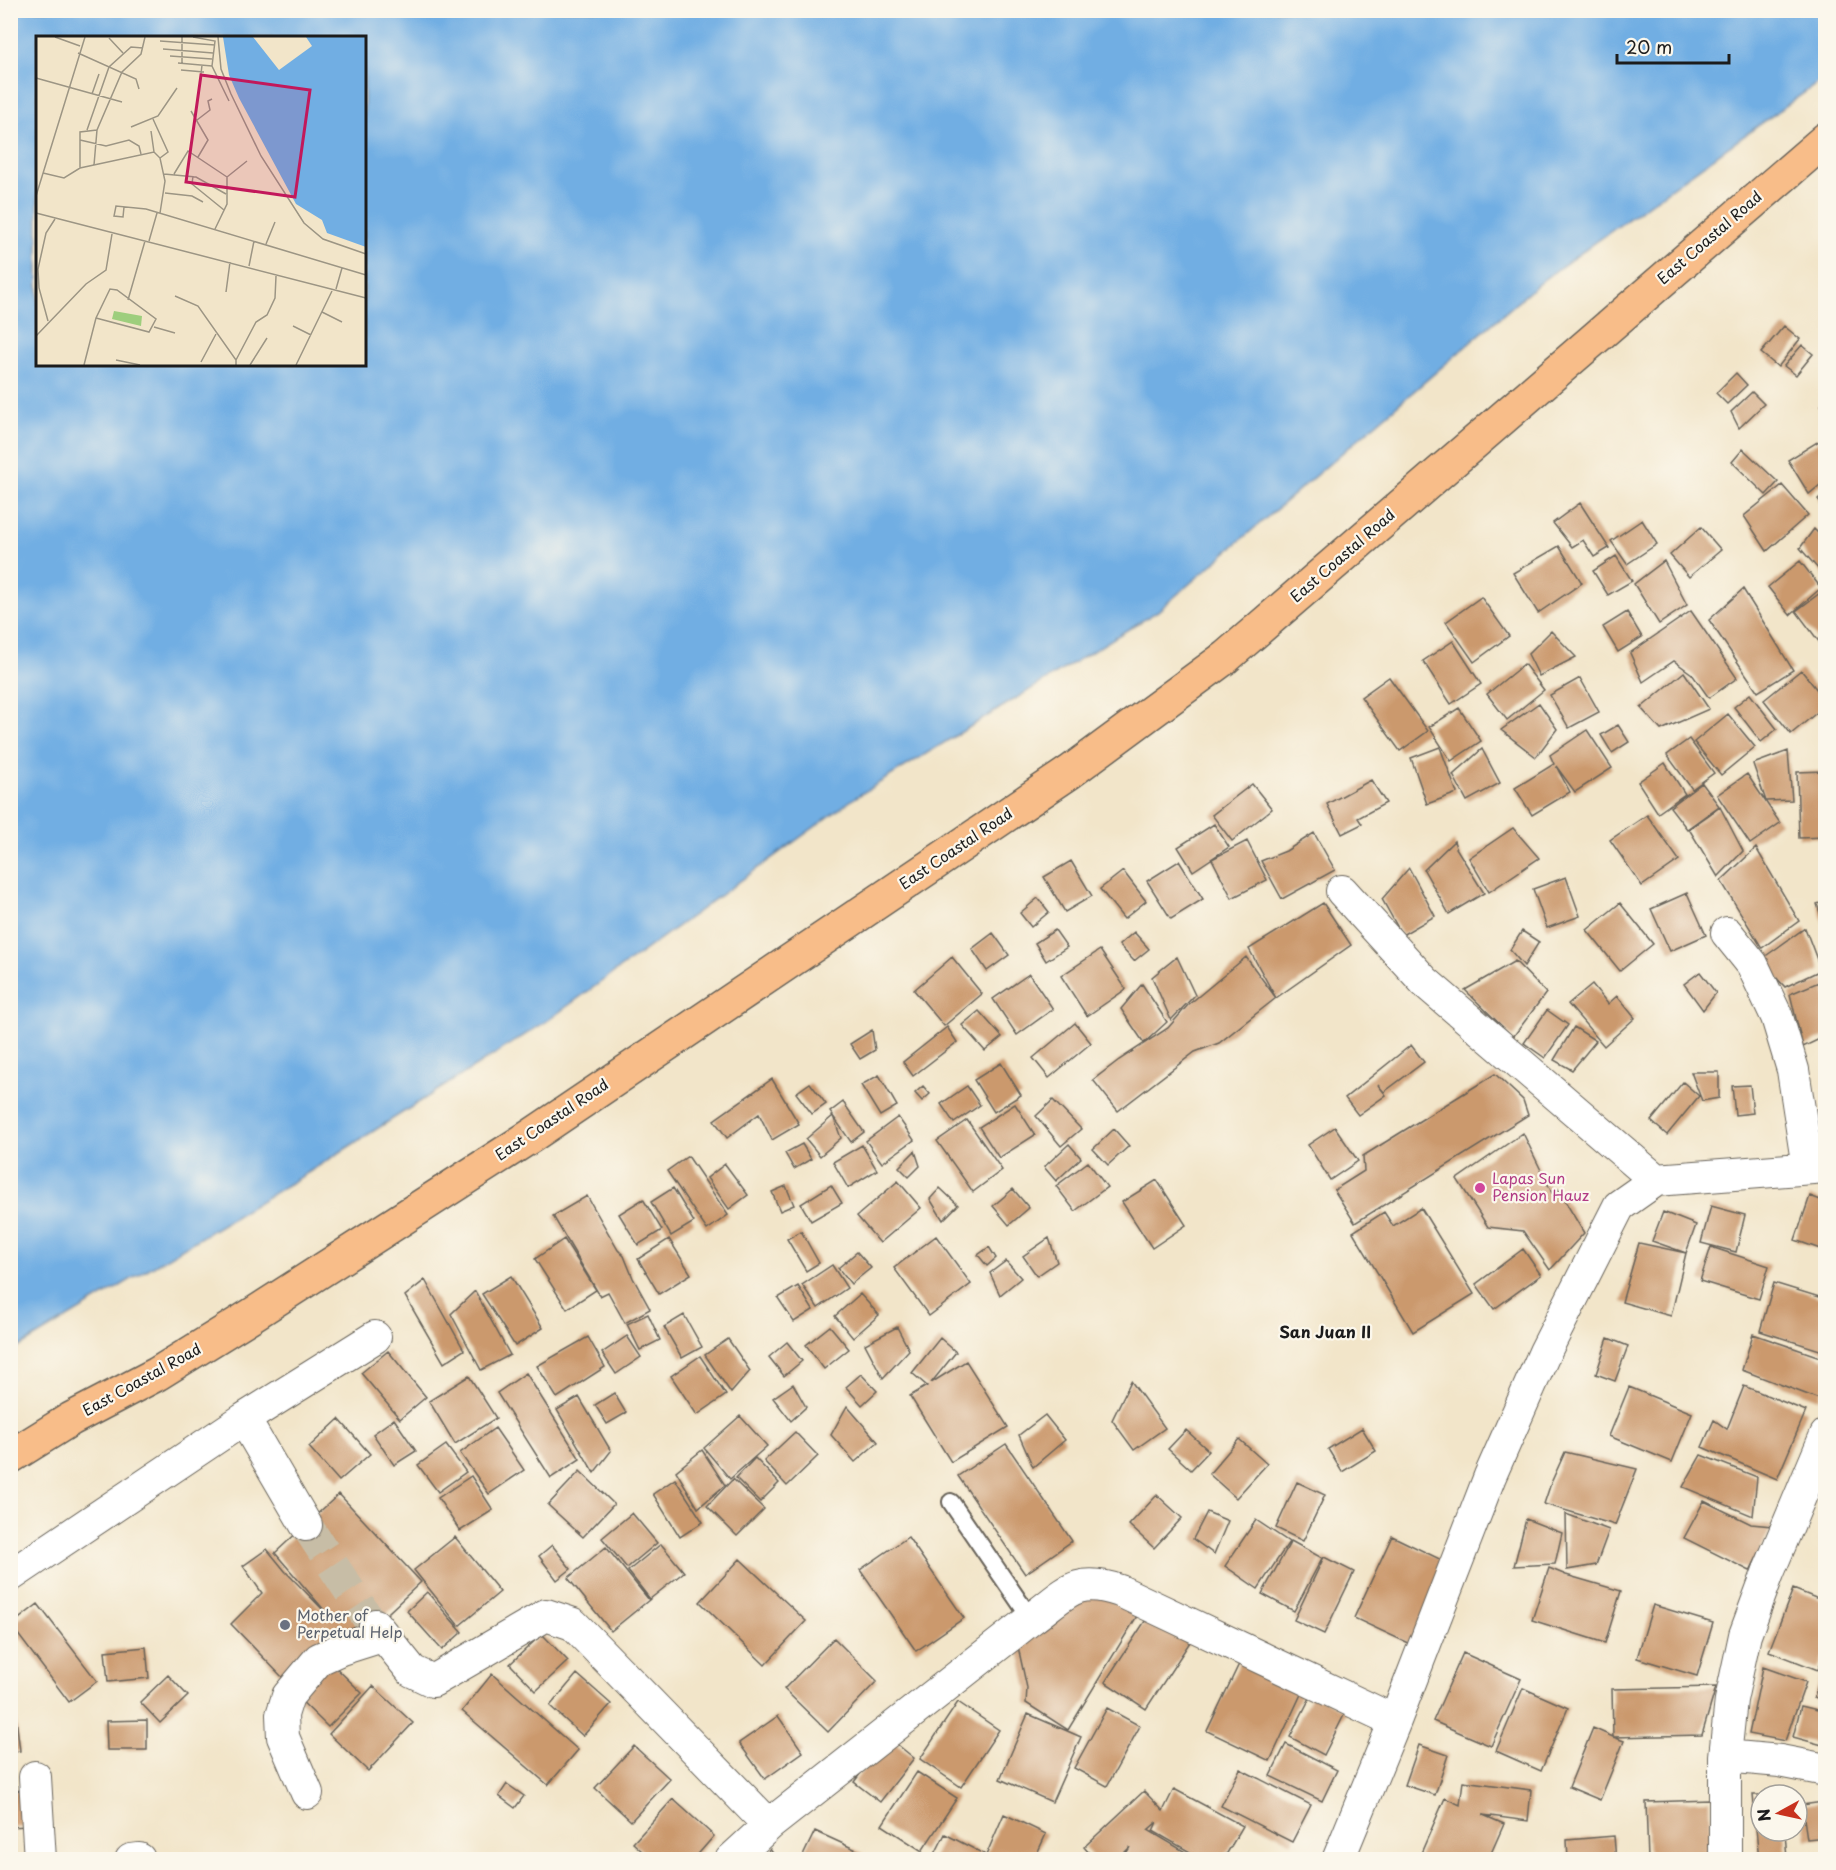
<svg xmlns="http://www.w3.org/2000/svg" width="1836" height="1870" font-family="'Playpen Sans',sans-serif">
  <rect width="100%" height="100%" fill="#fbf7ec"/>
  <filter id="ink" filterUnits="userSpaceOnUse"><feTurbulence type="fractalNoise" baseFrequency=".0167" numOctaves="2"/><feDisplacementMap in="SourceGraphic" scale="12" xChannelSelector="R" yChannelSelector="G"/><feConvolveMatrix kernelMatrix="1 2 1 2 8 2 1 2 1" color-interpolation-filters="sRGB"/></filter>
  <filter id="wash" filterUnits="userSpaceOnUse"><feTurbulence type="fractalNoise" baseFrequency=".008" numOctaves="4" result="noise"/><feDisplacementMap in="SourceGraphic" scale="24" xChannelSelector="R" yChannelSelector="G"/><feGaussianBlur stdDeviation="1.35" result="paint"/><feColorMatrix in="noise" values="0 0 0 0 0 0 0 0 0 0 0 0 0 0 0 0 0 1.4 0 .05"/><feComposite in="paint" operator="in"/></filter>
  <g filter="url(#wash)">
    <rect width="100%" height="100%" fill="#f2e5c9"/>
    <path fill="#71aee3" stroke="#466580" stroke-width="1.5" fill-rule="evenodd" d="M11,10H1825L1826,77L1543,280L1158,611L856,797L547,1021L309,1172L11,1352ZM38,38H364V364H38Z"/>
    <g id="blocks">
      <path fill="#cb996d" d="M1784,326L1800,339L1778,367L1761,353Z
        M1802,345L1813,354L1796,375L1784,366Z
        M1736,373L1747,385L1727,404L1716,393Z
        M1752,392L1764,404L1739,428L1731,412Z
        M1826,402V416L1821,405Z
        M1822,439L1826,450V480L1809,494L1788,460Z
        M1743,449L1778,482L1766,495L1732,462Z
        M1782,485L1808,515L1767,551L1744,516Z
        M1826,492V509L1818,499Z
        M1580,503L1609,548L1594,557L1583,540L1572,547L1553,523Z
        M1642,520L1657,544L1627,564L1611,541Z
        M1701,527L1721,550L1689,577L1670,555Z
        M1814,529L1826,541V578L1800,548Z
        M1559,546L1582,583L1538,613L1513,573Z
        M1616,556L1632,581L1608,595L1593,571Z
        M1664,561L1687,605L1659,624L1634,584Z
        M1800,561L1821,588L1790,615L1768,587Z
        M1743,589L1793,670L1758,692L1709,620Z
        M1820,593L1826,601V651L1796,611Z
        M1481,597L1509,636L1474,662L1446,622Z
        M1691,611L1737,678L1709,698L1692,674L1674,661L1643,682L1630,653Z
        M1627,612L1642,637L1618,652L1603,627Z
        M1551,631L1576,657L1539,676L1528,654Z
        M1453,641L1481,684L1451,704L1423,661Z
        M1524,664L1544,690L1507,720L1487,694Z
        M1801,670L1826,701V705L1791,734L1764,700Z
        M1684,672L1709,709L1661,730L1641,708Z
        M1389,677L1428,731L1400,751L1361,697Z
        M1580,678L1599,712L1569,728L1550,695Z
        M1750,694L1777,729L1761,742L1734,707Z
        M1539,703L1557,729L1536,757L1501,730Z
        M1459,708L1481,741L1451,761L1429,727Z
        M1728,714L1755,747L1721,775L1694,742Z
        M1618,725L1629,742L1612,753L1601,735Z
        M1587,730L1612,768L1575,792L1556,766L1570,792L1532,815L1515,788L1554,764L1550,755Z
        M1689,739L1714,773L1692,789L1667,755Z
        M1440,747L1457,793L1427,804L1411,758Z
        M1482,749L1500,783L1467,801L1453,775Z
        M1788,751L1792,800L1766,801L1753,764Z
        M1665,763L1685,794L1658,813L1638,782Z
        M1826,771V837L1799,838L1797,772Z
        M1747,774L1780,823L1750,844L1717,795Z
        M1371,780L1386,803L1358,818L1362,824L1342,834L1327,804Z
        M1702,783L1719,806L1687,829L1670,807Z
        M1252,784L1272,809L1232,841L1212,815Z
        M1720,807L1743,851L1718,877L1689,829Z
        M1647,815L1679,860L1642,886L1610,840Z
        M1214,824L1229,847L1193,871L1178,847Z
        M1513,828L1539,858L1489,892L1469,858Z
        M1314,833L1335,870L1282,899L1261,861L1286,851Z
        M1247,841L1267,880L1232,898L1212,859Z
        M1454,841L1456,848L1484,893L1449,914L1424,870Z
        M1756,848L1799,921L1762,948L1721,881Z
        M1071,861L1092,896L1065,912L1044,877Z
        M1179,861L1203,899L1171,919L1147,881Z
        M1409,868L1435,916L1402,935L1382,899Z
        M1123,871L1146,901L1124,919L1100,889Z
        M1566,877L1580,916L1547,928L1533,889Z
        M1687,893L1706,935L1670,951L1651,909Z
        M1038,898L1049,912L1031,927L1020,913Z
        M1826,901V928H1825L1817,904Z
        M1323,903L1351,945L1276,998L1219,1043L1195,1052L1118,1111L1093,1080L1119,1060L1168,1028L1188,1005L1246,957L1276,998L1249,949Z
        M1620,903L1653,944L1620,971L1587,930Z
        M1805,928L1821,970L1785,987L1760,960Z
        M1055,930L1067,947L1046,961L1035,943Z
        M1522,931L1539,942L1524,966L1510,950Z
        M1134,932L1149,949L1134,961L1119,945Z
        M993,933L1009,955L987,971L972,949Z
        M1100,950L1126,989L1087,1016L1061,976Z
        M952,957L982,994L944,1026L914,990Z
        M1177,957L1195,995L1171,1020L1152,977Z
        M1515,961L1546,993L1513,1037L1465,990Z
        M1700,972L1716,993L1703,1010L1684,984Z
        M1029,974L1053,1009L1017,1035L993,999Z
        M1826,979V1036L1803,1047L1790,994Z
        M1142,984L1167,1022L1144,1043L1121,1009Z
        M1592,984L1608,1004L1617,996L1635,1018L1604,1046L1568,1004Z
        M1547,1010L1568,1025L1545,1058L1524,1043Z
        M979,1011L1002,1037L985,1051L962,1025Z
        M1075,1023L1091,1043L1049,1078L1033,1058Z
        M947,1027L957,1042L913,1076L903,1062Z
        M1574,1027L1596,1041L1572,1070L1554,1060Z
        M872,1030L875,1050L860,1059L850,1044Z
        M1411,1045L1424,1062L1384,1092L1378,1085L1386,1095L1358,1115L1345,1098Z
        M1001,1063L1021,1095L994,1112L974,1080Z
        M1691,1072H1719V1098L1702,1101Z
        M1495,1074L1523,1100L1528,1115L1355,1223L1334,1190L1364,1171L1363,1156Z
        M879,1075L897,1106L880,1116L861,1085Z
        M772,1079L799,1124L772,1140L759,1114L727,1138L714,1120Z
        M1683,1082L1699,1096L1667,1135L1651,1121Z
        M810,1083L826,1104L812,1114L796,1093Z
        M1750,1085L1753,1113L1735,1115L1732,1086Z
        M923,1086L930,1094L922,1101L915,1093Z
        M967,1086L980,1105L954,1123L941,1104Z
        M1053,1100L1081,1129L1061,1146L1036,1116Z
        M843,1102L864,1132L851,1142L830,1112Z
        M1015,1104L1035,1135L999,1158L979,1127Z
        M833,1116L841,1138L820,1156L806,1139Z
        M898,1117L914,1140L882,1163L866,1141Z
        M967,1120L1002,1170L973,1192L937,1141Z
        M1335,1127L1358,1161L1330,1180L1308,1145Z
        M1114,1129L1129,1146L1108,1165L1093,1149Z
        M1523,1133L1552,1193L1558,1189L1584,1233L1550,1270L1523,1231L1488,1227L1457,1179Z
        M802,1144L811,1159L794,1169L785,1153Z
        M1069,1144L1081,1158L1056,1181L1044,1167Z
        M862,1145L877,1170L848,1188L833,1162Z
        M915,1151L920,1166L909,1177L899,1167Z
        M688,1156L728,1215L707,1230L667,1171Z
        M1088,1162L1107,1187L1075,1211L1056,1186Z
        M725,1164L748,1195L729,1209L707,1178Z
        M1157,1180L1186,1225L1152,1248L1122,1202Z
        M898,1181L921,1208L880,1243L857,1216Z
        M831,1185L842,1203L811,1221L801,1204Z
        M786,1186L794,1205L780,1211L772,1192Z
        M673,1188L694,1222L671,1236L651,1202Z
        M940,1188L958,1205L943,1220L930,1199Z
        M1013,1189L1029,1208L1009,1225L993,1206Z
        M587,1196L618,1250L624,1256L633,1278L650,1309L625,1323L608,1292L600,1296L553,1216Z
        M1810,1196L1826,1202V1244L1823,1250L1795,1240Z
        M643,1199L662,1230L638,1245L619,1214Z
        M1711,1206L1745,1215L1736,1252L1701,1243Z
        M1421,1208L1474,1294L1413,1332L1353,1232L1384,1212L1393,1226Z
        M1663,1212L1696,1225L1686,1253L1652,1241Z
        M801,1231L819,1263L806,1271L787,1239Z
        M936,1236L971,1284L929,1316L894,1268Z
        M1049,1238L1057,1262L1037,1276L1023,1256Z
        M564,1239L596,1290L567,1309L535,1259Z
        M669,1239L691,1274L659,1294L638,1259Z
        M1639,1243L1686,1253L1671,1316L1622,1302Z
        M989,1247L996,1258L987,1266L978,1255Z
        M1711,1247L1769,1266L1759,1299L1700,1281Z
        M1523,1249L1541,1275L1494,1309L1476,1284Z
        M857,1252L871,1268L851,1284L838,1268Z
        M1006,1261L1021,1278L1000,1295L990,1273Z
        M832,1265L847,1288L818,1308L802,1285Z
        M511,1276L543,1328L515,1346L482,1294Z
        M425,1280L464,1350L444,1363L405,1296Z
        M1774,1283L1826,1299V1352L1760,1331Z
        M798,1286L813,1310L794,1322L778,1298Z
        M475,1291L510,1355L481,1370L451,1314Z
        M860,1294L879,1315L853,1338L835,1316Z
        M648,1314L660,1340L640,1350L627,1324Z
        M684,1315L702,1347L682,1358L664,1327Z
        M830,1326L849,1349L824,1369L806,1345Z
        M897,1327L909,1350L883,1378L865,1344Z
        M1753,1334L1826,1359V1381L1819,1399L1742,1370Z
        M627,1336L641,1357L616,1374L602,1353Z
        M588,1337L605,1367L557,1398L537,1366Z
        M940,1338L956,1352L931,1383L966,1361L1008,1427L951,1462L910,1396L927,1386L912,1373Z
        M1608,1338L1628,1346L1615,1381L1596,1374Z
        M728,1339L750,1371L731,1393L705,1355Z
        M787,1342L802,1361L784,1376L769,1357Z
        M388,1351L426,1397L400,1419L361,1373Z
        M700,1356L726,1395L697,1415L671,1376Z
        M526,1373L580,1459L551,1478L497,1393Z
        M861,1374L877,1391L862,1405L846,1387Z
        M469,1376L496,1418L455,1444L429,1401Z
        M1131,1381L1165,1428L1134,1450L1112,1420Z
        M793,1384L806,1407L791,1421L773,1398Z
        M1744,1386L1806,1411L1777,1479L1702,1447L1714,1420L1727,1429Z
        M1629,1387L1692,1413L1672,1462L1609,1436Z
        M614,1393L626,1413L607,1424L595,1405Z
        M579,1397L611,1451L594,1473L557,1410Z
        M847,1406L878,1442L855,1462L831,1435Z
        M1045,1415L1065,1440L1033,1467L1019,1435Z
        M740,1416L767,1446L730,1479L704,1448Z
        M339,1419L370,1454L339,1481L309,1447Z
        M394,1419L416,1451L394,1465L373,1434Z
        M495,1428L524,1470L489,1494L460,1453Z
        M1362,1428L1376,1451L1342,1472L1328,1449Z
        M1186,1430L1209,1451L1191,1470L1168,1449Z
        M795,1432L818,1456L787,1486L764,1461Z
        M1239,1439L1267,1464L1236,1498L1209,1474Z
        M1006,1444L1072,1541L1025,1574L958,1476Z
        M446,1445L466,1472L438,1492L418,1465Z
        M702,1450L725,1485L698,1508L676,1471Z
        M1565,1452L1637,1469L1615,1525L1544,1504L1551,1483Z
        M1701,1455L1757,1477L1753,1516L1683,1487Z
        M755,1458L779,1483L760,1502L736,1478Z
        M580,1471L614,1504L583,1537L548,1505Z
        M471,1476L493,1510L460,1531L438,1498Z
        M675,1479L703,1522L680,1537L653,1494Z
        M733,1479L764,1509L737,1536L707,1506Z
        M1297,1482L1325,1495L1303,1541L1276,1528Z
        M339,1494L421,1582L375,1625L352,1636L339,1627L285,1680L231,1624L262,1593L243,1566L267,1549L285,1571L332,1619L275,1553Z
        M1157,1495L1182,1518L1154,1548L1129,1525Z
        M1704,1501L1751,1524L1772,1526L1750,1571L1684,1538Z
        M1207,1512L1228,1521L1214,1554L1193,1539Z
        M632,1513L657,1543L627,1568L602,1538Z
        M1566,1514L1609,1530L1596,1565L1567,1570Z
        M1526,1519L1562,1533L1555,1564L1514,1566Z
        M1256,1520L1289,1542L1258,1589L1225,1566Z
        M1392,1536L1450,1564L1412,1645L1354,1618Z
        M455,1537L500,1592L459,1626L414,1570Z
        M908,1537L964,1618L916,1651L860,1570Z
        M1291,1541L1322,1558L1294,1611L1262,1594Z
        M661,1544L684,1572L650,1599L628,1571Z
        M552,1545L571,1569L557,1580L539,1556Z
        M606,1547L649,1600L611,1631L568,1578Z
        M1324,1557L1354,1572L1324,1634L1294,1620Z
        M740,1559L806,1621L765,1665L700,1602Z
        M1549,1568L1566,1575L1621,1591L1605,1643L1532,1620Z
        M1793,1589L1826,1602V1650L1818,1670L1769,1651Z
        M1095,1590L1137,1616L1068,1730L1026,1703L1027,1688L1017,1642Z
        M427,1592L462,1632L442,1650L407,1611Z
        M38,1604L97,1681L69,1702L11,1625Z
        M1653,1605L1713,1623L1697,1676L1637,1658Z
        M1149,1615L1190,1642L1146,1709L1105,1682Z
        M542,1634L568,1661L536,1691L510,1664Z
        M834,1638L877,1681L828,1732L784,1689Z
        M146,1647L149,1678L108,1682L105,1651Z
        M1463,1653L1521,1679L1491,1746L1433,1721Z
        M326,1658L362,1693L328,1727L292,1692Z
        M1825,1661L1826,1662V1702L1814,1698Z
        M1240,1662L1302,1692L1270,1761L1207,1731Z
        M1763,1667L1806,1682L1785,1741L1749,1734Z
        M492,1674L578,1750L548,1785L462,1711Z
        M577,1674L611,1704L583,1736L550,1706Z
        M168,1675L188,1696L160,1723L140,1702Z
        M373,1686L413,1723L368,1771L329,1734Z
        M1716,1687L1702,1735L1613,1737L1624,1741L1600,1800L1569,1787L1593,1728L1613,1737L1612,1689Z
        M1523,1688L1568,1708L1541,1771L1496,1751Z
        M1312,1694L1346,1711L1324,1755L1290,1737Z
        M958,1702L999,1730L961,1787L920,1759Z
        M1801,1706L1826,1712V1746L1793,1737Z
        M1107,1708L1140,1726L1107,1786L1074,1768Z
        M1028,1714L1081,1737L1052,1802L1000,1779Z
        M778,1716L803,1752L765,1779L739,1743Z
        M10,1718H16L20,1751L10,1753Z
        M147,1720V1750H107L106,1721Z
        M888,1737L914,1758L880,1802L854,1782Z
        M1286,1744L1337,1770L1322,1801L1270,1776Z
        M1419,1745L1448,1755L1435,1795L1405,1785Z
        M634,1746L670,1779L631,1821L595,1788Z
        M1240,1769L1311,1805L1292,1842L1221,1806Z
        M917,1772L957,1798L922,1851L882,1825Z
        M1463,1781L1531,1790L1528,1821L1483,1815L1504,1824L1488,1860H1418L1445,1798L1460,1805Z
        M507,1784L524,1796L515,1808L499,1796Z
        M1174,1789L1243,1826L1223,1860H1204L1153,1831L1157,1822L1148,1830L1192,1856L1190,1860H1129L1124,1857L1130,1847L1117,1860H1095L1084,1847L1144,1791L1163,1811Z
        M25,1790L28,1826L10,1827V1791Z
        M1753,1795H1761V1831H1785L1787,1860H1759Z
        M673,1799L714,1836L693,1860H652L633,1843Z
        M1710,1800L1712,1860H1648L1646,1802Z
        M1823,1802L1826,1837L1807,1839L1802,1805Z
        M1004,1814L1046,1834L1034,1860H984Z
        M815,1831L863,1853L860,1860H801Z
        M945,1834L984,1854L981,1860H937L933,1858Z
        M1614,1836L1616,1860H1568L1567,1840Z
        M770,1849L777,1860H762Z"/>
    </g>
  </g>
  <g filter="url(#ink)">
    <use href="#blocks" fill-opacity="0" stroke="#676259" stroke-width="1.5"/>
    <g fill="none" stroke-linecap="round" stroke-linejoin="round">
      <path stroke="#c7bda6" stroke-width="32" stroke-dasharray="32 16" stroke-linecap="butt" d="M306,1525L367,1617L375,1625"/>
      <defs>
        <path id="service" d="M951,1502L1031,1619"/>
        <path id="minor" d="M1342,891L1425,982L1656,1180
          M1727,933L1752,964L1777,1017L1793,1070L1808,1168
          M244,1419L306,1525
          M10,1576L244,1419L375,1337
          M375,1625L412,1671L433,1681L546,1615L573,1624L769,1825
          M1725,1756L1780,1761L1826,1770
          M35,1777L40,1860
          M307,1793L283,1737L282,1715L288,1696L319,1659L341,1649L382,1636
          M131,1860L139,1859
          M731,1860L769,1825L1031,1619C1066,1594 1075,1575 1120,1591L1395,1721
          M1338,1860L1395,1721L1490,1476L1545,1352L1619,1206L1656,1180L1826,1167
          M1725,1860V1756L1731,1700L1745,1635L1768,1573L1826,1435"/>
        <path id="primary" d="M10,1457L71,1419L157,1374L252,1315L531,1136L1070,772L1226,657L1826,139"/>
      </defs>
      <use href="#service" stroke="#676259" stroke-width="20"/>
      <use href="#minor" stroke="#676259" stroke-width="34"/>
      <use href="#primary" stroke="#676259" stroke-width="36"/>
      <use href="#service" stroke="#fff" stroke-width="16"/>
      <use href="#minor" stroke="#fff" stroke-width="32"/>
      <use href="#primary" stroke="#f8bd89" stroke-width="33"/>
    </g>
  </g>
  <circle fill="#d1479c" stroke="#fbf7ec" stroke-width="2" cx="1480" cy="1188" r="6"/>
  <circle fill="#6b7280" stroke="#fbf7ec" stroke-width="2" cx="285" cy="1625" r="6"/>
  <g text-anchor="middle" stroke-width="4.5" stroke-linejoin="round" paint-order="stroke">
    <g font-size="15" fill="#1c1c1c" stroke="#fbf7ec">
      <text transform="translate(1710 238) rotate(-41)" y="5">East Coastal Road</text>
      <text transform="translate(1343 556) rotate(-41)" y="5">East Coastal Road</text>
      <text transform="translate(956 849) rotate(-34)" y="5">East Coastal Road</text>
      <text transform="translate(552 1120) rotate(-34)" y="5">East Coastal Road</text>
      <text transform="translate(142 1380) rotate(-29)" y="5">East Coastal Road</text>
    </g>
    <g font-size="15" fill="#b23c85" stroke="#fbf7ec" text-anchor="start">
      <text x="1492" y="1184">Lapas Sun<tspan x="1492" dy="17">Pension Hauz</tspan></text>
    </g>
    <g font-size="15" fill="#5b616d" stroke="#fbf7ec" text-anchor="start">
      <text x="297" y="1621">Mother of<tspan x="297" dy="17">Perpetual Help</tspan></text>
    </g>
    <g font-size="16" font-weight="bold" fill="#1c1c1c" stroke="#fbf7ec">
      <text x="1325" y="1338">San Juan II</text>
    </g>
  </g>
  <g transform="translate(36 36)">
    <rect width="330" height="330" fill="#f2e5c9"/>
    <path d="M78,275L106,280L105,290L76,283Z" fill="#9ece7d"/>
    <path d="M187,1H217L243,34L276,10L270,1H330V211L291,197L286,184L260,168L203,62L193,39Z" fill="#71aee3"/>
    <path fill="none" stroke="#9c9584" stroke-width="1.5" d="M19,1L44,10M146,1V27M157,1L179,5L176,30L193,65M182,1L185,33L195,58L225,120L268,187L287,203L330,218M73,2L87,17M124,5L179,9M127,13L177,17M42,17L100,43L103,53M134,20L176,23M142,27L176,30M145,34L168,36M0,42L86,66M164,47L166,29M56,58L63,38M155,75L172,104L162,121M117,83L132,116L124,122M161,84L174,74L172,65L176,63M95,91L122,80L141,52M51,94L73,31L95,11L107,12M115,95L118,116M44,104L70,110L93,104L103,110L105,118M58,129L61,94L86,36L105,18L109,1M44,132V96L61,94M7,137L28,142L44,132L118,116L124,122L129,145L124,177M128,138L160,141L190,158M138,138L152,115L191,141M157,140L156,148L188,174M129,157L156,160L167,166M0,160L49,1M88,171L87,181L78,180L80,170L110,173L330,239M0,177L330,262M179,193L191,168V141L211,125M113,205L121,177M230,208L239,186M213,230L218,205M300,253L306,232M190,256L194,226M139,260L162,270L200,324V329M92,264L109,205M286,276L306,286M12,285L3,252L2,233L10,197L19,183M257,290L275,299M118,291L139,297M0,300L50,248L70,234L76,198M80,324L104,329M200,324L220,286L231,279L239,262L240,240M165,326L180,298M48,329L60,282L74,253L81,254L120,283L113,296L60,282M214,329L231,302M260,329L296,255"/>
    <path fill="#c2185b" fill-opacity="0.15" stroke="#c2185b" stroke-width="3" d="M165,39L274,54L259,161L150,146Z"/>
    <rect width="330" height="330" fill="none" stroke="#1c1c1c" stroke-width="3"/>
  </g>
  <rect width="1836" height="1870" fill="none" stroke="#fbf7ec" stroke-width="36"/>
  <g transform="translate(1779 1813) rotate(262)"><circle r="28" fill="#fbf7ec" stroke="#a29f99" stroke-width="1.5"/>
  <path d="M0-4.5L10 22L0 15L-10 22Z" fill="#c8321e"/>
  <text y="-9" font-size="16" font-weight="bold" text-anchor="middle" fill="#1c1c1c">N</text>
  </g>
  <path d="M1617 54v9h112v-9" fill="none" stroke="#1c1c1c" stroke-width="3"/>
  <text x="1626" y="54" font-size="18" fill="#1c1c1c" stroke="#fbf7ec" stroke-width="4.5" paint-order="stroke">20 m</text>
</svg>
